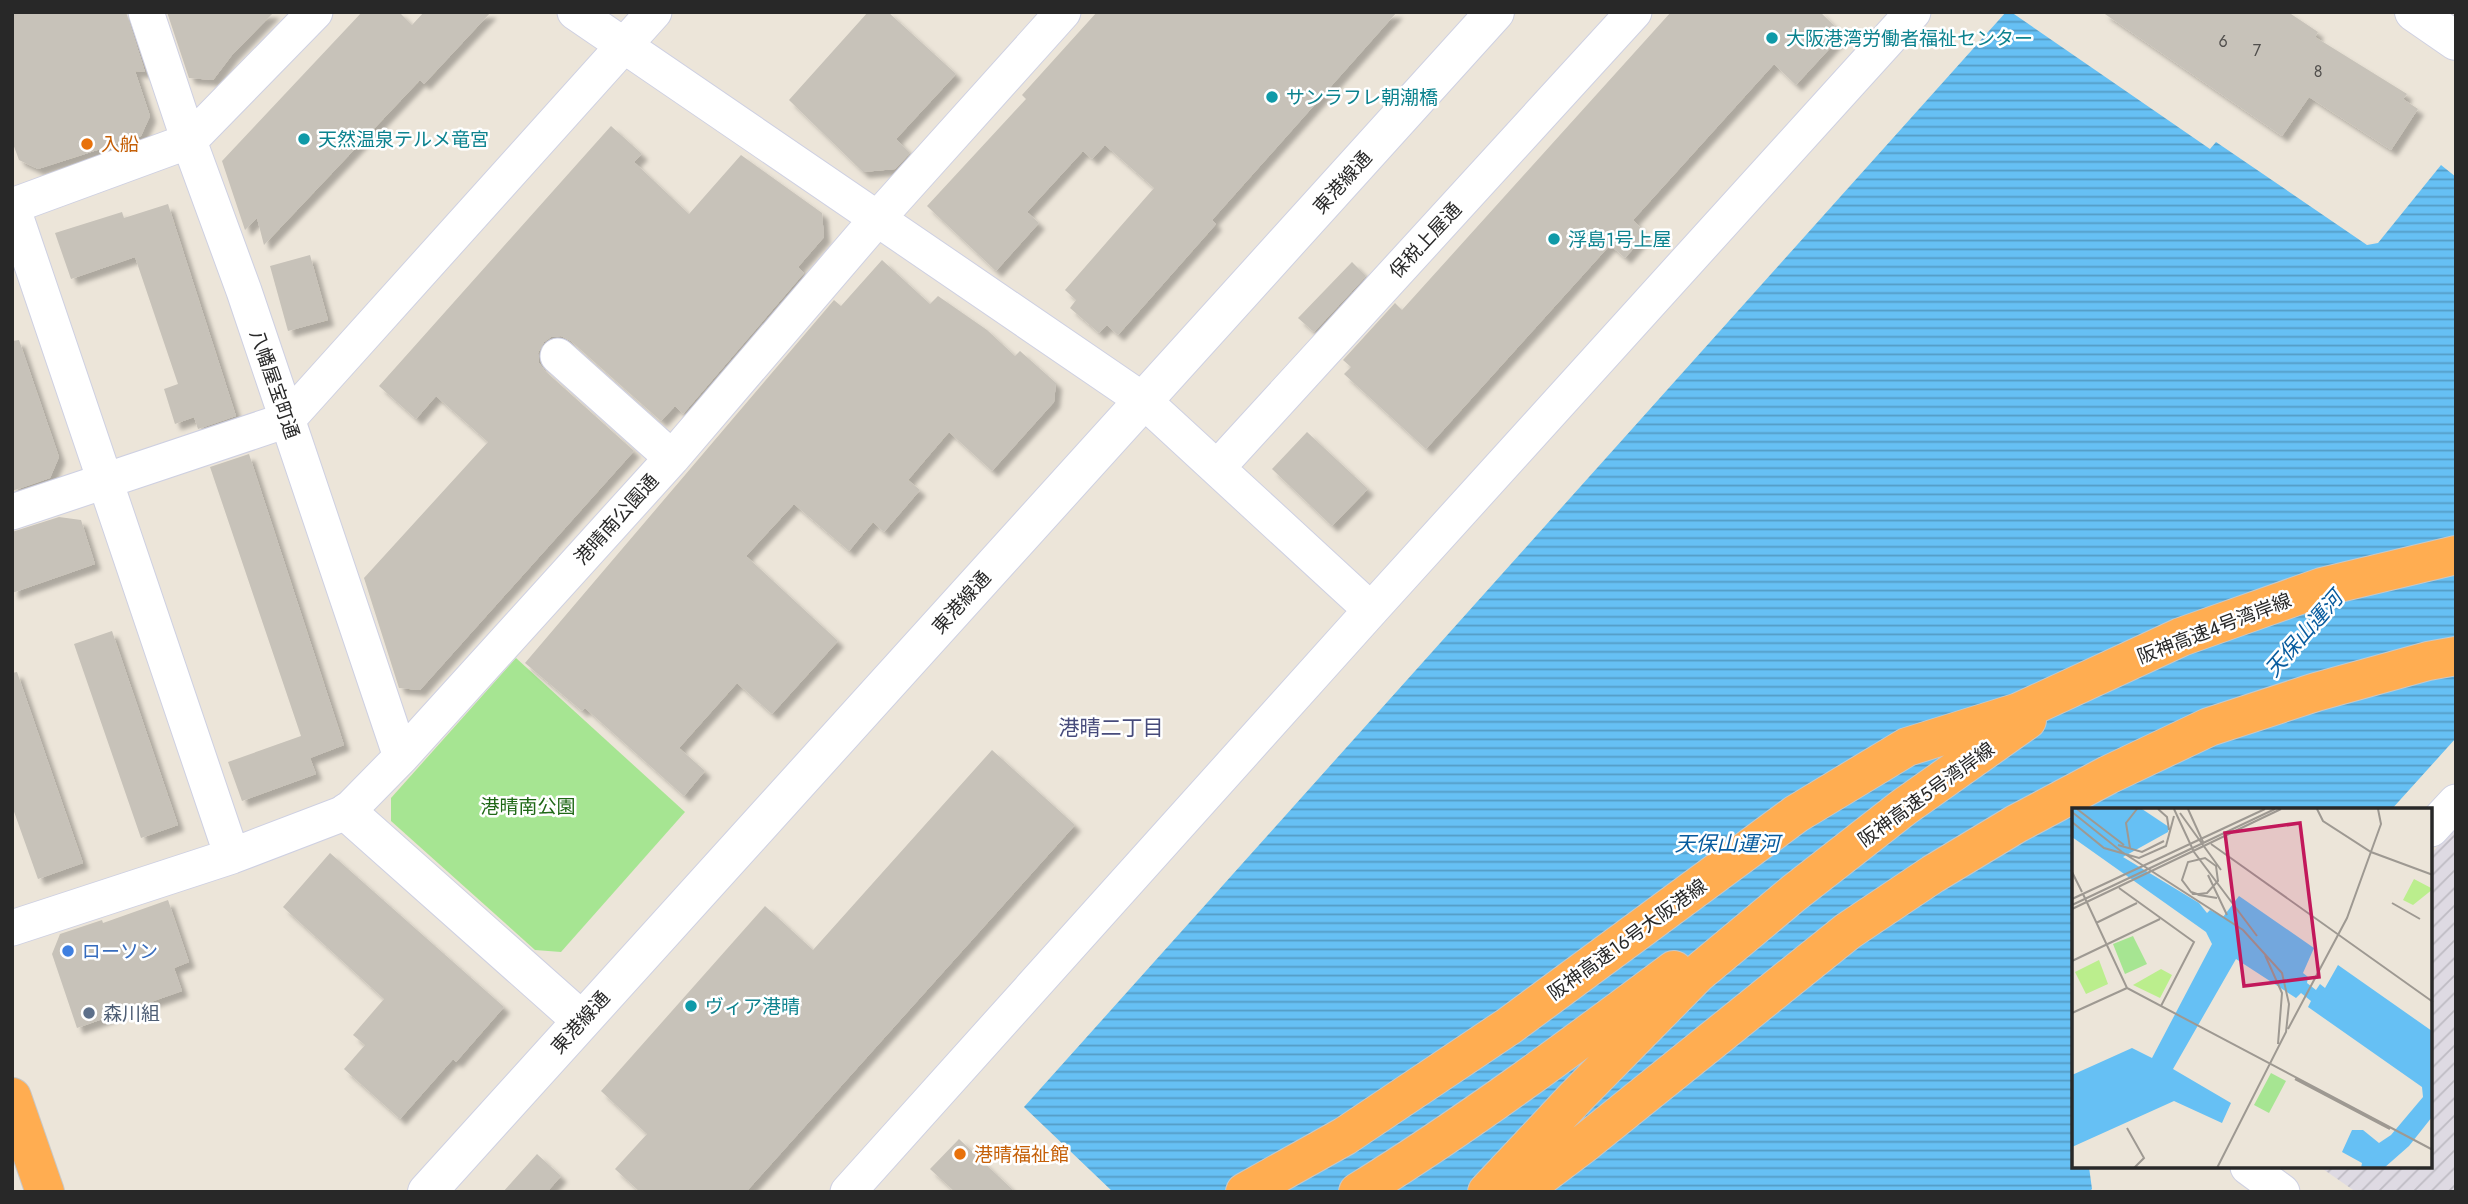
<svg xmlns="http://www.w3.org/2000/svg" width="2468" height="1204" font-family="Jost,'Noto Sans JP',sans-serif">
  <defs>
    <pattern id="industrial-furrows" width="10" height="10" patternUnits="userSpaceOnUse" patternTransform="scale(1.75)"><rect width="10" height="10" fill="#dedae3"/><path d="M-1 1l2-2M0 10L10 0M9 11l2-2" fill="none" stroke="#bebbc3"/></pattern>
    <pattern id="water-rules" width="6" height="5" patternUnits="userSpaceOnUse" patternTransform="scale(1.75)"><rect width="6" height="5" fill="#66c0f4"/><path d="M0 2.5h6" fill="none" stroke="#549cc6"/></pattern>
    <filter id="shadow"><feDropShadow dx="6" dy="6" stdDeviation="2" flood-color="#0004"/></filter>
  </defs>
  <rect width="100%" height="100%" fill="#ece5d9"/>
  <path fill="url(#industrial-furrows)" d="M2456,826V1192H2356L2320,1167H2431V854Z"/>
  <path fill="#a6e592" d="M516,658L685,812L561,952L535,950L391,821V798Z"/>
  <path fill="url(#water-rules)" d="M2006,12H2011L2210,149L2216,142L2367,245L2378,243L2441,165L2456,177V738L2391,810H2074V1167H2089L2092,1189L2089,1192H1113L1024,1107Z"/>
  <path fill="#c7c2b9" filter="url(#shadow)" d="M12,12H126L145,72L135,71L150,116L141,136L38,169L19,160L12,141Z
    M167,12H274L232,55L213,80L189,78Z
    M362,12H399L412,25L424,12H491L424,84L420,80L264,245L257,218L245,230L222,161Z
    M868,12H888L956,74L896,139L910,153L895,169L863,172L789,100Z
    M1097,12H1397L1212,220L1216,224L1118,335L1107,325L1099,333L1070,308L1076,300L1065,290L1154,188L1105,145L1092,159L1083,151L1027,212L1039,223L996,271L927,206L1026,99L1022,95Z
    M1671,12H1820L1843,34L1796,85L1774,64L1633,220L1646,234L1625,258L1610,245L1426,449L1344,374L1351,367L1343,360L1395,303L1402,310Z
    M2102,12H2288L2318,32L2315,37L2407,94L2403,99L2418,109L2391,150L2309,97L2282,136Z
    M611,126L642,154L634,162L689,214L741,155L822,213L824,237L798,267L804,273L683,414L675,406L661,421L571,341L561,336L551,337L544,342L538,353L539,363L544,370L634,451L420,690L399,688L364,578L488,442L436,396L416,419L379,386Z
    M168,204L236,416L198,429L194,417L175,424L164,389L178,384L135,257L71,279L55,233L122,212L124,218Z
    M310,255L328,320L288,331L270,266Z
    M882,260L930,304L938,296L987,330L1015,356L1020,351L1056,383L1054,402L992,471L949,432L908,480L920,490L884,532L873,522L849,551L794,504L746,556L838,641L772,714L737,683L679,748L705,771L684,796L585,708L582,711L525,663L834,300L841,306Z
    M1352,262L1366,276L1314,332L1298,318Z
    M19,340L59,457L50,478L12,491V341Z
    M1307,432L1368,489L1332,526L1272,469Z
    M249,454L344,745L310,758L316,774L242,801L228,762L301,736L210,467Z
    M59,517L81,520L95,564L12,593V532Z
    M112,631L178,825L141,838L74,644Z
    M17,672L83,863L38,879L12,806V673Z
    M992,750L1075,825L746,1192H640L615,1169L647,1134L601,1091L765,906L813,950Z
    M330,853L504,1007L456,1062L453,1059L400,1119L344,1069L365,1045L353,1035L384,999L283,907Z
    M168,900L189,962L174,968L182,991L77,1028L52,954L60,934L102,920L103,923Z
    M959,1139L1015,1192H955L930,1169Z
    M537,1154L561,1176L547,1192H503Z"/>
  <g fill="none" stroke-linecap="round" stroke-linejoin="round">
    <defs>
      <path id="street" d="M146,12L189,141L244,291L401,757
        M575,12L1144,401L1371,610
        M12,206L232,856
        M12,206L189,141L315,12
        M558,356L672,458
        M1217,468L1634,12
        M12,512L287,420L654,12
        M2431,829L2456,802
        M12,928L232,856L347,812L401,757L672,458L877,219L1063,12
        M2248,1167L2282,1192
        M848,1192L1371,610L1913,12"/>
      <path id="secondary" d="M2414,12L2456,41
        M347,812L581,1020
        M427,1192L1495,12"/>
      <path id="highway" d="M12,1097L45,1192
        M1245,1192L1345,1136L1509,1026L1796,814L1907,747L2019,712L2181,637L2322,587L2456,555
        M1358,1192C1468,1124 1571,1047 1674,970
        M1487,1192L1576,1097L1697,974L1794,893L1904,807L2027,720
        M1520,1192L1586,1142L1848,931L1933,874L2016,824L2108,775L2209,727L2316,692L2428,661L2456,656"/>
    </defs>
    <use href="#street" stroke="#ced0e2" stroke-width="37"/>
    <use href="#secondary" stroke="#ced0e2" stroke-width="40"/>
    <use href="#highway" stroke="#c7c7c7" stroke-width="40"/>
    <use href="#street" stroke="#fff" stroke-width="35"/>
    <use href="#secondary" stroke="#fff" stroke-width="38"/>
    <use href="#highway" stroke="#ffad51" stroke-width="38"/>
  </g>
  <g fill="#0f9aa8" stroke="#fff" stroke-width="2.5">
    <circle cx="1772" cy="38" r="7"/>
    <circle cx="1272" cy="97" r="7"/>
    <circle cx="304" cy="139" r="7"/>
    <circle cx="1554" cy="239" r="7"/>
    <circle cx="691" cy="1006" r="7"/>
  </g>
  <g fill="#e8710a" stroke="#fff" stroke-width="2.5">
    <circle cx="87" cy="144" r="7"/>
    <circle cx="960" cy="1154" r="7"/>
  </g>
  <circle fill="#3f7fe0" stroke="#fff" stroke-width="2.5" cx="68" cy="951" r="7"/>
  <circle fill="#5c6f8a" stroke="#fff" stroke-width="2.5" cx="89" cy="1013" r="7"/>
  <g text-anchor="middle" stroke-width="5" stroke-linejoin="round" paint-order="stroke">
    <g font-size="16" fill="#504e4c">
      <text x="2223" y="47">6</text>
      <text x="2257" y="56">7</text>
      <text x="2318" y="77">8</text>
    </g>
    <g font-size="19" fill="#0d838f" stroke="#fff" text-anchor="start">
      <text x="1786" y="45">大阪港湾労働者福祉センター</text>
      <text x="1286" y="104">サンラフレ朝潮橋</text>
      <text x="318" y="146">天然温泉テルメ竜宮</text>
      <text x="1568" y="246">浮島1号上屋</text>
      <text x="705" y="1013">ヴィア港晴</text>
    </g>
    <g font-size="19" fill="#c56008" stroke="#fff" text-anchor="start">
      <text x="101" y="151">入船</text>
      <text x="974" y="1161">港晴福祉館</text>
    </g>
    <g font-size="19" fill="#282828" stroke="#fff">
      <text transform="translate(1342 182) rotate(-48)" y="7">東港線通</text>
      <text transform="translate(1425 240) rotate(-47)" y="7">保税上屋通</text>
      <text transform="translate(275 384) rotate(71)" y="7">八幡屋宝町通</text>
      <text transform="translate(616 519) rotate(-48)" y="7">港晴南公園通</text>
      <text transform="translate(961 602) rotate(-48)" y="7">東港線通</text>
      <text transform="translate(2214 628) rotate(-21)" y="7">阪神高速4号湾岸線</text>
      <text transform="translate(1926 794) rotate(-36)" y="7">阪神高速5号湾岸線</text>
      <text transform="translate(1627 939) rotate(-36)" y="7">阪神高速16号大阪港線</text>
      <text transform="translate(580 1022) rotate(-48)" y="7">東港線通</text>
    </g>
    <g font-size="19" fill="#1f6816" stroke="#fff">
      <text x="528" y="813">港晴南公園</text>
    </g>
    <g font-size="19" fill="#366cbe" stroke="#fff" text-anchor="start">
      <text x="82" y="958">ローソン</text>
    </g>
    <g font-size="19" fill="#4e5e75" stroke="#fff" text-anchor="start">
      <text x="103" y="1020">森川組</text>
    </g>
    <g font-size="21" font-style="italic" fill="#075b9e" stroke="#fff">
      <text transform="translate(2304 634) rotate(-49)" y="7">天保山運河</text>
      <text x="1727" y="851">天保山運河</text>
    </g>
    <g font-size="21" fill="#474b7b" stroke="#fff">
      <text x="1111" y="735">港晴二丁目</text>
    </g>
  </g>
  <g transform="translate(2072 808)">
    <rect width="360" height="360" fill="#ece5d9"/>
    <path d="M61,128L75,156L53,166L41,136ZM199,265L214,273L197,305L182,297Z" fill="#a6e592"/>
    <path d="M342,71L361,81L341,97L331,92ZM27,152L36,176L14,186L3,164ZM89,161L100,167L88,190L61,177Z" fill="#bbee8d"/>
    <path d="M0,1H70L97,19L96,24L51,49L127,95L135,105L138,102L151,109L167,88L242,140L231,165L236,169L235,175L244,182L248,176L253,180L266,157L360,223V309L337,338L312,360H289L290,355L270,344L280,322H291L307,335L319,327L351,289L350,279L236,199L239,193L229,185L224,190L164,151L101,261L159,295L150,315L102,293L0,339V267L60,240L80,250L140,136L134,124L0,29Z" fill="#66c0f4"/>
    <path fill="none" stroke="#9e9992" stroke-width="2" d="M5,1L52,37M86,1L95,9L97,22M102,1L122,44L185,128M116,1L131,34M245,1L251,13L299,44L361,67M0,4L50,44L171,122L210,165L217,196L214,224L145,360M108,5L149,62M0,14L32,40L67,50L94,38L102,8M139,36L361,194M46,37L70,44L92,33M58,40L54,15L65,1M0,64L10,84M136,67L155,107M47,80L122,134L89,198M120,85L121,86H127L135,85L146,73L144,58L133,50L116,54L110,72L119,84L125,86L127,87L145,90M11,86L55,180L361,342M0,91L193,1M320,95L348,111M0,97L203,1M0,101L209,1M24,115L65,95M193,147L210,185L206,236M0,153L88,111M0,205L55,180M216,221L275,110L309,16L306,1M223,271L318,321M55,320L72,350L62,360"/>
    <path fill="#c2185b" fill-opacity="0.15" stroke="#c2185b" stroke-width="3.5" d="M228,15L247,169L172,178L153,25Z"/>
    <rect width="360" height="360" fill="none" stroke="#282828" stroke-width="3.5"/>
  </g>
  <rect width="2468" height="1204" fill="none" stroke="#282828" stroke-width="28"/>
</svg>
